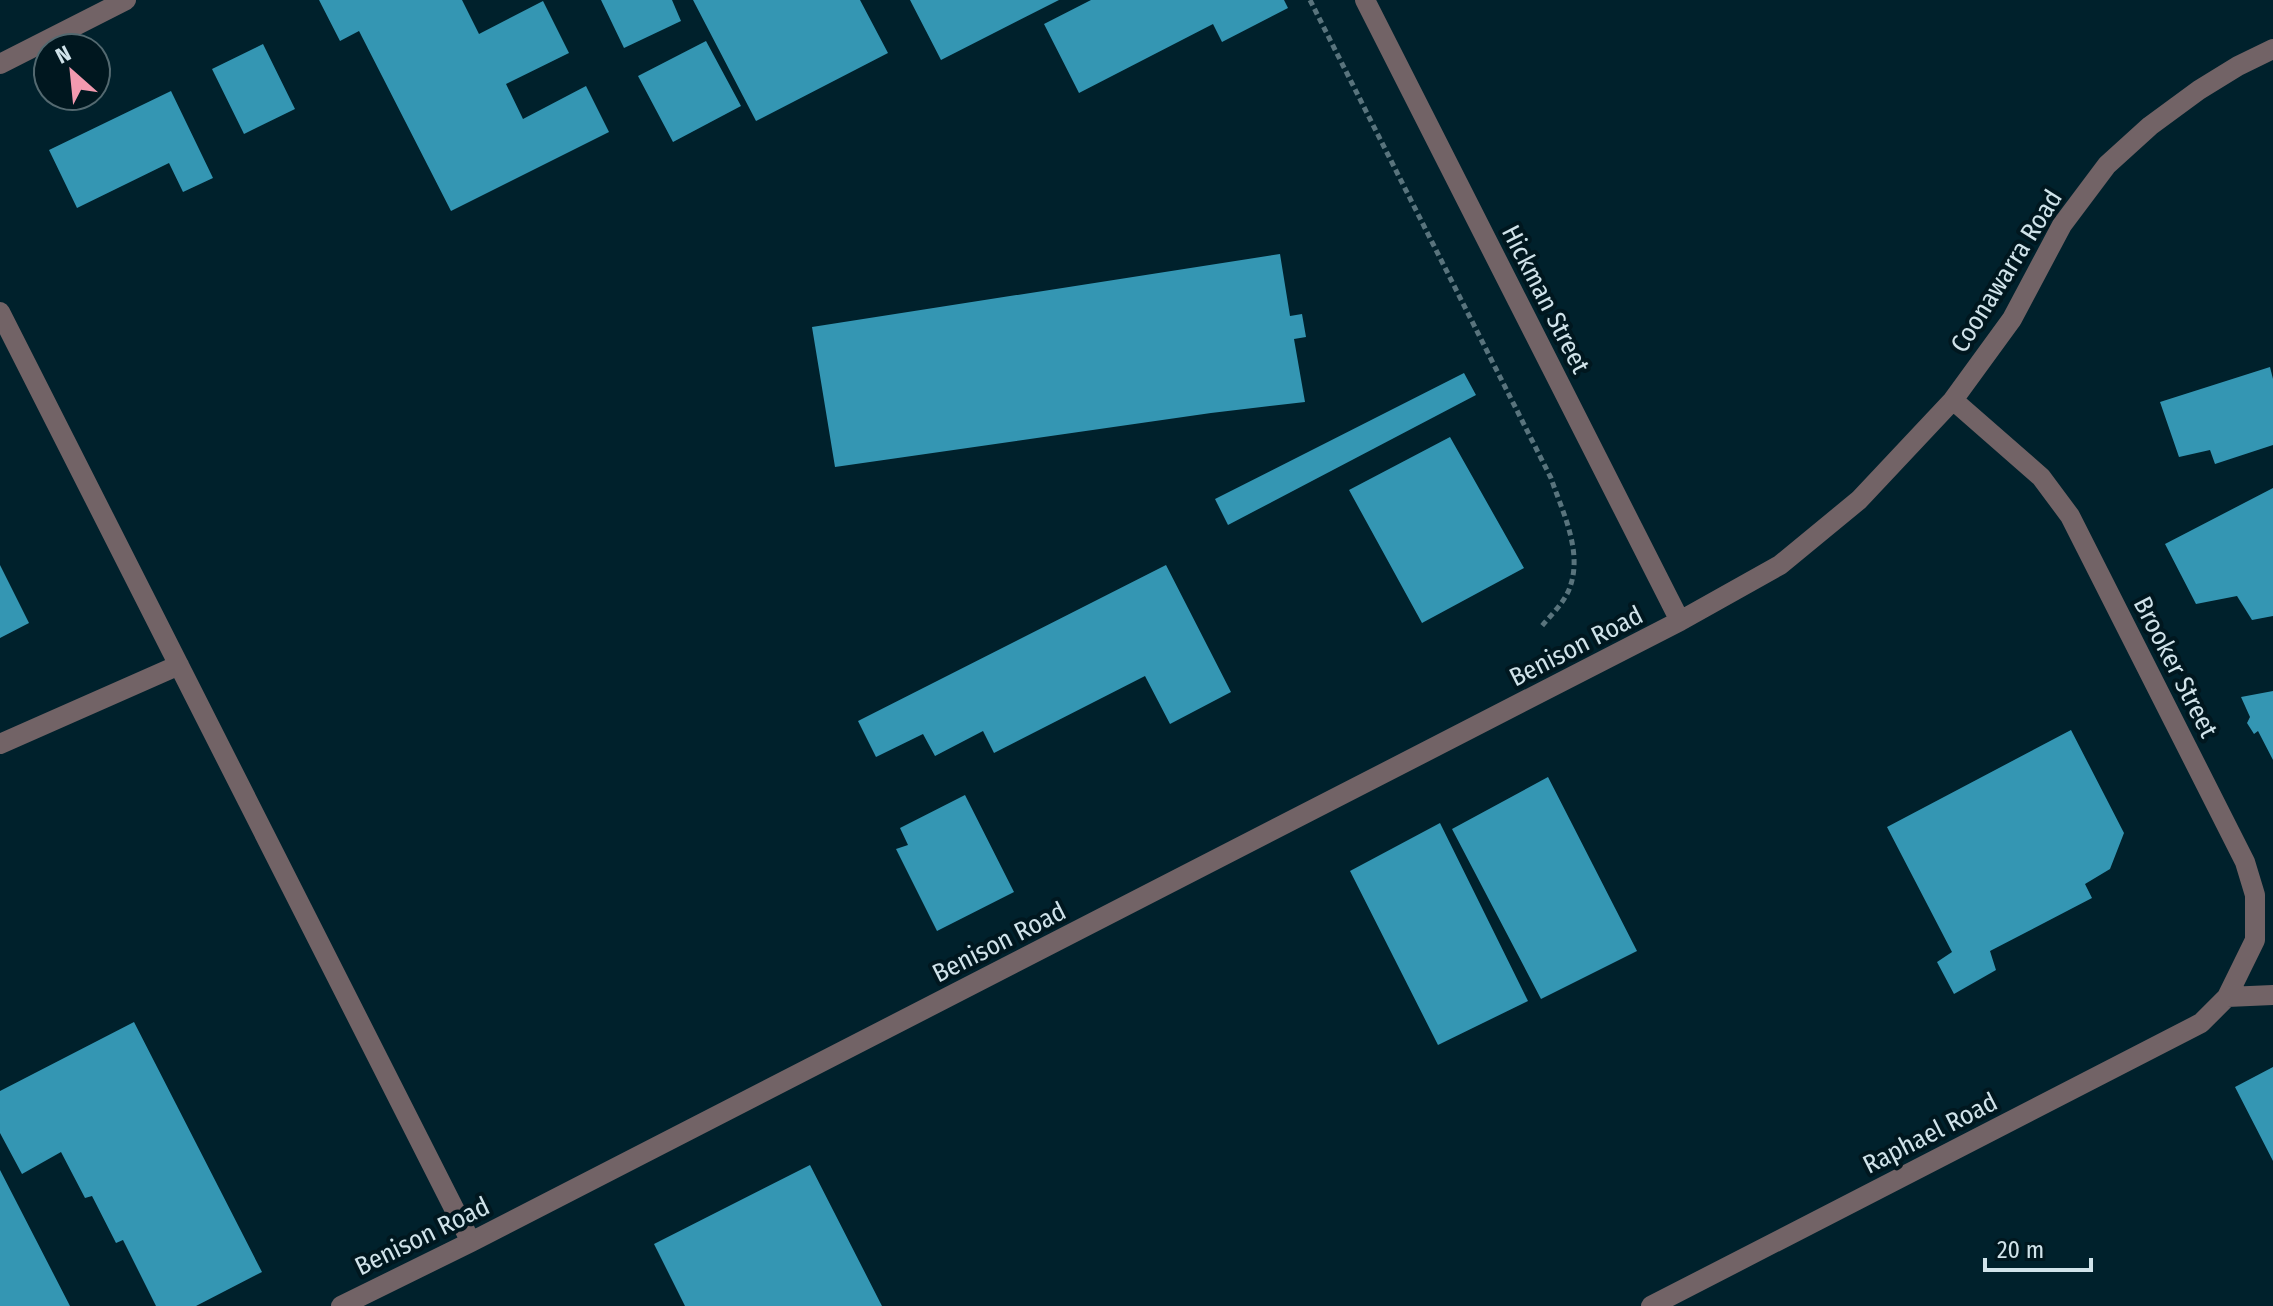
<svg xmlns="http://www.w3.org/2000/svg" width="2273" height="1306" font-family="'Fira Sans Condensed',sans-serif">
  <rect width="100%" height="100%" fill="#00212c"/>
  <path fill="#3496b3" d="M319,0H462L479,34L543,1L569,53L506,84L523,119L586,86L609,132L451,211L359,31L340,41Z
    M601,0H672L681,21L624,48Z
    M693,0H860L888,53L756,121Z
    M910,0H1059L941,60Z
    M1091,0H1284L1288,8L1222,42L1213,24L1079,93L1044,24Z
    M706,41L741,106L673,142L638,76Z
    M263,44L295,109L244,134L212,69Z
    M171,91L213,178L183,192L169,163L77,208L49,150Z
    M1280,254L1290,316L1302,314L1306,337L1294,339L1305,402L1211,413L835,467L812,327Z
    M2270,367L2273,379V445L2215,464L2210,450L2179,457L2160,402Z
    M1464,373L1476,395L1228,525L1215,499Z
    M1450,437L1524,568L1422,623L1349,490Z
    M2273,488V616L2252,620L2237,596L2196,604L2165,544Z
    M0,565L29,623L0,638Z
    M1166,565L1231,692L1170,724L1145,676L994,753L983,731L935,756L923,734L876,757L858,721Z
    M2273,691V760L2258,731L2254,734L2247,723L2250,717L2241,697Z
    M2071,730L2124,833L2110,869L2085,884L2092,898L1990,951L1996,970L1954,994L1937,962L1952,952L1887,827Z
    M1548,777L1637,951L1541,999L1452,829Z
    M965,795L1014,892L937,931L896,849L908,845L900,828Z
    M1440,823L1528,1001L1438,1045L1350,871Z
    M134,1022L262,1272L196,1306H156L123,1240L116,1243L92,1196L85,1198L61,1152L22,1174L0,1133V1091Z
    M2273,1067V1161L2235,1087Z
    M810,1165L882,1306H685L654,1244Z
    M0,1170L70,1306H0Z"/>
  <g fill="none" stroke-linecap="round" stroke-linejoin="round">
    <path stroke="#59747d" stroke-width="5" stroke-dasharray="6 4" stroke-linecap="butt" d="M1310,0L1551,478C1562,511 1583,551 1570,587C1565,602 1551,615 1541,627"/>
    <path stroke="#726366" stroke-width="20" d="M1365,0L1680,621
      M0,64L126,0
      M0,312L471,1242
      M0,744L179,665
      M2227,997L2273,995
      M341,1306L471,1242L1680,621L1780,565L1859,500L1953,400L2012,319L2062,225L2107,165L2150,126L2199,90L2238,66L2273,49
      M1651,1306L2201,1023L2227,997L2255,940V895L2245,862L2070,516L2041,477L1953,400"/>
  </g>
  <g text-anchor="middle" stroke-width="8" stroke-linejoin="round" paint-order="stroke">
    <g font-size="26" fill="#d0e3ea" stroke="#00171f">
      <text transform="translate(2006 271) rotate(-58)" y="9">Coonawarra Road</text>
      <text transform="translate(1546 299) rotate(63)" y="9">Hickman Street</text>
      <text transform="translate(1576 646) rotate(-27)" y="9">Benison Road</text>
      <text transform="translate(2176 667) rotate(63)" y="9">Brooker Street</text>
      <text transform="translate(999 942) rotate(-27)" y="9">Benison Road</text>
      <text transform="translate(1930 1133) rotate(-27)" y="9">Raphael Road</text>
      <text transform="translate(422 1236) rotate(-26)" y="9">Benison Road</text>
    </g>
  </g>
  <g transform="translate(72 72) rotate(333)"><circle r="38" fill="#00171f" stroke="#536970" stroke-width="2"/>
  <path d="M0-6L14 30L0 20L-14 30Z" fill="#f29aaf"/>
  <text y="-12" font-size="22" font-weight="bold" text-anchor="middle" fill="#d0e3ea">N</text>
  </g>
  <path d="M1985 1258v12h106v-12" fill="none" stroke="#d0e3ea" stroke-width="4"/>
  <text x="1997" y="1258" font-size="24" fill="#d0e3ea" stroke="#00171f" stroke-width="6" paint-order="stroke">20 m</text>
</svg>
